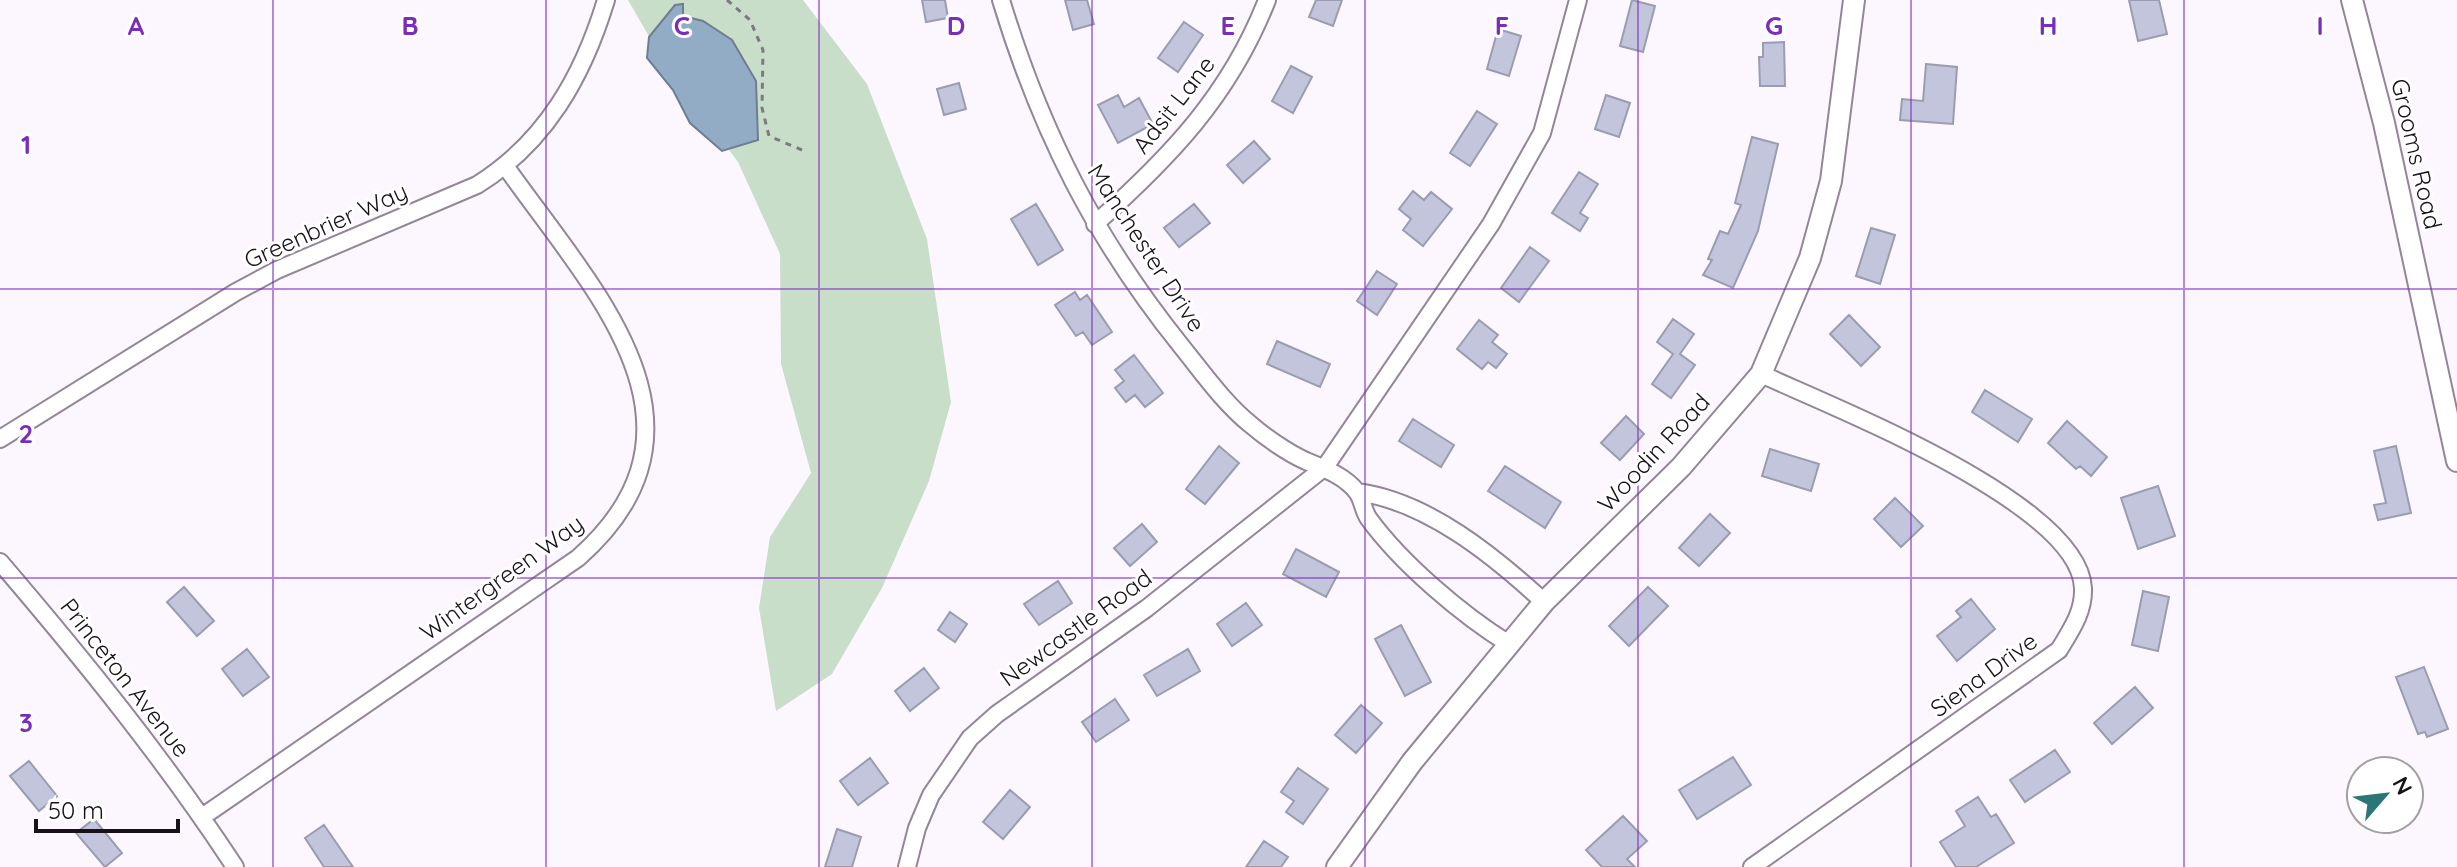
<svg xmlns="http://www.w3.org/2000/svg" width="2457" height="867" font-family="Quicksand,sans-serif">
  <rect width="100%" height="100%" fill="#fcf7ff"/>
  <path fill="#c9dec9" d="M628,0H803L867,84L927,239L951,402L929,481L882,588L832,674L776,711L759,608L770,537L811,473L781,364L780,254L738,162L658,52Z"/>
  <path fill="#93acc6" stroke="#6e7e92" stroke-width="2" d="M683,4V16L703,21L732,40L756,81L758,140L722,151L690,123L673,90L647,58L649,37L675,5Z"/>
  <path fill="#c2c5db" stroke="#9a9db1" stroke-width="2" d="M922,0H945L948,18L926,22Z
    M1065,0H1087L1094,24L1073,30Z
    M1316,0H1342L1333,26L1309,17Z
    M1632,0L1655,6L1643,52L1620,46Z
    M2129,0H2159L2167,34L2138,41Z
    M1184,22L1203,35L1178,72L1158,58Z
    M1498,29L1521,36L1509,76L1487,69Z
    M1784,42L1785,86H1760L1759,57H1763V43Z
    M1926,64L1957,67L1953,124L1900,120L1902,99L1923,101Z
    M1291,66L1312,77L1293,113L1272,101Z
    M959,83L966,109L944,115L937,89Z
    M1118,95L1124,107L1139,98L1153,124L1118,143L1098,105Z
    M1606,95L1630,103L1619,137L1595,129Z
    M1477,111L1497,124L1470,166L1450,153Z
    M1752,137L1778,144L1758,231L1733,288L1703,275L1712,260L1708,259L1720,231L1728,234L1741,205L1735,203Z
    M1254,141L1270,159L1243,183L1227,165Z
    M1579,172L1598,184L1580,213L1588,218L1580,231L1552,213Z
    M1413,191L1424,200L1431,192L1452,209L1423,246L1403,230L1411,219L1399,209Z
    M1036,204L1063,250L1038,265L1011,219Z
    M1194,204L1210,223L1179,247L1164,228Z
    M1871,228L1895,235L1880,284L1856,276Z
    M1530,247L1549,261L1519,302L1501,288Z
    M1377,271L1397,284L1377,315L1357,301Z
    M1075,292L1080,300L1087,295L1112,332L1092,345L1083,332L1076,336L1055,305Z
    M1849,315L1880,347L1861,366L1830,334Z
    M1673,319L1694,334L1680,354L1695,365L1671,398L1652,384L1673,354L1657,342Z
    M1479,320L1498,335L1492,342L1507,354L1496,368L1488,362L1482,369L1457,349Z
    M1277,341L1330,364L1320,387L1267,364Z
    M1134,355L1163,393L1145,407L1135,395L1126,402L1115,388L1124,381L1115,370Z
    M1985,390L2032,419L2018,442L1972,412Z
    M1626,416L1644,434L1620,460L1601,443Z
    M1413,419L1454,445L1441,467L1399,441Z
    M2067,421L2107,457L2091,476L2080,466L2076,469L2048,443Z
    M1219,446L1239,463L1205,504L1186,489Z
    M2396,446L2411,513L2378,520L2374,505L2386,503L2374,451Z
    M1770,449L1819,464L1811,491L1762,476Z
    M1505,466L1561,502L1545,528L1488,491Z
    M2158,486L2175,536L2138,549L2121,498Z
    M1895,498L1923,526L1901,547L1874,519Z
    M1710,514L1730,533L1699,566L1679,548Z
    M1142,524L1157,542L1130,566L1114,548Z
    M1296,549L1339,572L1326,597L1283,574Z
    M1058,581L1072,603L1039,625L1024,604Z
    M184,587L214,621L197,636L167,602Z
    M1648,587L1668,606L1629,646L1609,626Z
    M2143,591L2169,597L2158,651L2132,645Z
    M1971,599L1995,629L1957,661L1937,636L1961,617L1956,611Z
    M1246,603L1262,625L1232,646L1217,624Z
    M950,612L967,624L955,642L938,630Z
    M1401,625L1431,682L1405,696L1375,639Z
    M247,649L269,677L243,696L222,669Z
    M1188,649L1200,671L1157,696L1144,675Z
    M2424,667L2448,729L2427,737L2425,732L2418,734L2396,677Z
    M924,668L939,688L910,711L895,691Z
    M2135,687L2153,708L2112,744L2094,723Z
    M1115,699L1129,720L1096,742L1082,722Z
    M1361,705L1382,723L1356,753L1335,735Z
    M2055,750L2070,772L2025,802L2010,780Z
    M1733,757L1751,785L1697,819L1679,790Z
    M870,758L888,783L858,805L840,781Z
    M29,761L57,796L39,811L10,776Z
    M1298,768L1328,789L1303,824L1286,812L1294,801L1281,792Z
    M1010,790L1030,807L1003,839L983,822Z
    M1978,797L1991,817L1996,814L2014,843L1976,867H1956L1940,842L1965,826L1956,811Z
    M1623,816L1647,841L1627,859L1635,867H1602L1586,850Z
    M94,819L122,853L105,867L76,833Z
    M324,825L353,867H324L305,838Z
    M837,829L861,837L852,867H825Z
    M1264,841L1288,857L1281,867H1246Z"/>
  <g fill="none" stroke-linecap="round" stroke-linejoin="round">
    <defs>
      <path id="minor" d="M1001,0C1041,132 1095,239 1182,347C1203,373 1224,403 1250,424C1265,437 1288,453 1306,461C1323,468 1345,476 1357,492C1363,500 1363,511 1369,519C1402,564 1462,615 1509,644
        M1095,224C1170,157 1230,95 1267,0
        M0,439L236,292L277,270L477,185C546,142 583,76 606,0
        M1357,492C1427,501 1494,556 1544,602
        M0,562C83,659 165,760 235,867
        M202,817L578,558C729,425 591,288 506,167
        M907,867L917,828L931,795L970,738L997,714L1147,608L1325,467L1491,224L1542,133L1578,0
        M1752,867L2059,650C2071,630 2084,612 2083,588C2079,503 1832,407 1761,374"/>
      <path id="tertiary" d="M2352,0L2384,123L2457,461
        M1337,867L1412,762L1544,602L1681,467L1761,374L1810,258L1831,181L1854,0"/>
    </defs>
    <use href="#minor" stroke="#938699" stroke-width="20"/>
    <use href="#tertiary" stroke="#938699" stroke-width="24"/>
    <path stroke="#7e7981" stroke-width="3" stroke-dasharray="6 6" stroke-linecap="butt" d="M727,0L750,20L763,50L762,108L769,136L802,150"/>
    <use href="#minor" stroke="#fff" stroke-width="16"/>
    <use href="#tertiary" stroke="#fff" stroke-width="20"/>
  </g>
  <path fill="none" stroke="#7b2cbf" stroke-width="2" stroke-opacity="0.55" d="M273,0V867M546,0V867M819,0V867M1092,0V867M1365,0V867M1638,0V867M1911,0V867M2184,0V867M0,289H2457M0,578H2457"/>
  <g text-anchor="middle" stroke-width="6" stroke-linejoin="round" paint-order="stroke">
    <g font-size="24" fill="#171219" stroke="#fff">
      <text transform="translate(1174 105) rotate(-52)" y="8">Adsit Lane</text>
      <text transform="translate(2416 154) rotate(77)" y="8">Grooms Road</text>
      <text transform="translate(326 226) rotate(-24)" y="8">Greenbrier Way</text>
      <text transform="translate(1146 248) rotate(57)" y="8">Manchester Drive</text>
      <text transform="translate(1654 453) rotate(-47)" y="8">Woodin Road</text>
      <text transform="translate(502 578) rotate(-36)" y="8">Wintergreen Way</text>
      <text transform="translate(1076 628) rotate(-36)" y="8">Newcastle Road</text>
      <text transform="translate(1984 675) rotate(-36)" y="8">Siena Drive</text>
      <text transform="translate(125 678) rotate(52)" y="8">Princeton Avenue</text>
    </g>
  </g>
  <g font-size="26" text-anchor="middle" font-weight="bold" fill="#7b2cbf" stroke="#fff" stroke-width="6" stroke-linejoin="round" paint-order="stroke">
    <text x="136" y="35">A</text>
    <text x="410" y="35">B</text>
    <text x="682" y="35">C</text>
    <text x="956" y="35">D</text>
    <text x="1228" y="35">E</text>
    <text x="1502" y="35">F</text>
    <text x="1774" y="35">G</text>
    <text x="2048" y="35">H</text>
    <text x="2320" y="35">I</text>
    <text x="26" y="154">1</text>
    <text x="26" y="443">2</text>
    <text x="26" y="732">3</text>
  </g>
  <g transform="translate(2385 795) rotate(62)"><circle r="38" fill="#ffffff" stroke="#a2a0a3" stroke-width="2"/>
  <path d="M0-6L14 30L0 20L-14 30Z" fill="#2c7678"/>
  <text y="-12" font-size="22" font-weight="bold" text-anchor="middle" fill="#171219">N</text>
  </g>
  <path d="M36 819v12h142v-12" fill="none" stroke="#171219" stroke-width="4"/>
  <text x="48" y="819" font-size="24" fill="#171219" stroke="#ffffff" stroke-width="6" paint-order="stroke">50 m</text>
</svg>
